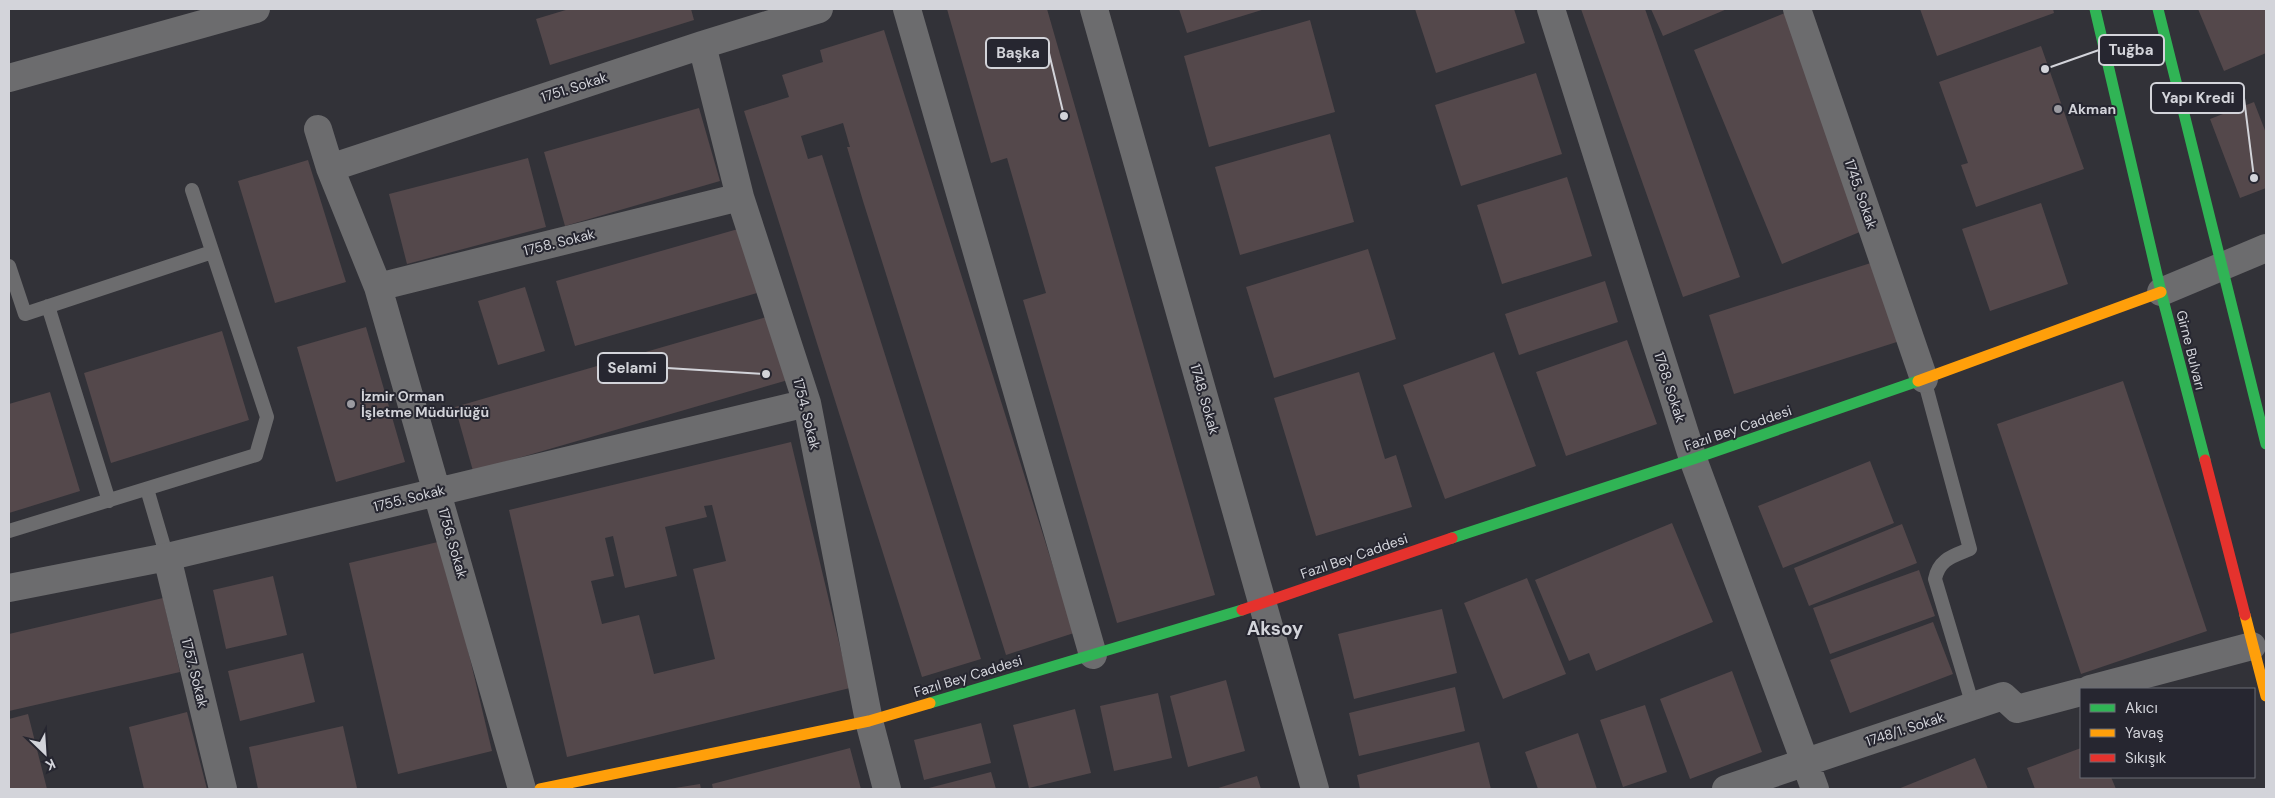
<svg xmlns="http://www.w3.org/2000/svg" width="2275" height="798" font-family="'DM Sans',sans-serif">
  <rect width="100%" height="100%" fill="#323238"/>
  <path fill="#54484b" fill-rule="evenodd" d="M569,9H691L694,20L550,65L536,19Z
    M947,9H1047L1215,595L1117,623L1023,300L1046,293L1007,158L991,163Z
    M1179,9H1265L1187,33Z
    M1415,9H1514L1525,43L1436,73Z
    M1581,9H1645L1740,277L1683,297Z
    M1651,9H1727L1663,36Z
    M1920,9H2053L2054,13L1937,56Z
    M2198,9H2266V53L2224,71Z
    M1785,13L1872,227L1782,264L1694,50Z
    M1310,20L1335,112L1209,147L1184,56Z
    M884,30L1074,633L1006,655L863,201L847,147H850L843,123L801,136L808,159L822,155L981,659L922,677L744,111L789,97L782,75L823,62L820,50Z
    M2041,46L2084,169L1976,207L1961,165L1968,163L1939,82Z
    M1536,73L1562,154L1461,186L1435,105Z
    M2254,102L2266,133V188L2240,198L2210,119Z
    M699,108L720,181L565,226L544,152Z
    M1330,134L1354,222L1240,255L1215,167Z
    M528,158L546,227L407,264L389,194Z
    M308,160L346,282L275,303L238,181Z
    M1567,177L1592,256L1502,284L1477,205Z
    M2041,203L2068,284L1990,311L1962,229Z
    M738,229L757,293L575,346L556,281Z
    M1368,249L1396,339L1274,378L1246,287Z
    M1877,261L1903,340L1734,394L1709,315Z
    M1605,281L1618,322L1519,355L1505,314Z
    M525,287L545,351L498,365L478,301Z
    M770,316L788,380L473,471L455,407Z
    M366,327L405,462L336,482L297,347Z
    M222,331L249,420L111,463L84,373Z
    M1627,340L1657,424L1566,456L1536,372Z
    M1494,352L1536,466L1445,499L1403,385Z
    M1359,372L1385,459L1396,455L1412,507L1316,536L1274,398Z
    M2123,381L2207,631L2081,674L1997,424Z
    M50,392L80,491L9,513V404Z
    M791,442L850,688L567,757L509,510ZM712,505L726,561L693,569L715,659L654,674L639,615L602,624L591,581L614,576L605,538L613,536L625,588L677,576L665,527L707,517L704,506Z
    M1870,461L1894,523L1783,568L1758,506Z
    M1672,523L1713,622L1596,671L1589,653L1569,661L1535,580Z
    M1902,524L1917,563L1809,606L1794,568Z
    M442,541L492,751L398,774L349,563Z
    M1919,570L1935,616L1830,654L1813,608Z
    M273,576L287,635L226,649L213,590Z
    M1527,578L1566,674L1503,699L1464,603Z
    M163,598L180,672L9,711V634Z
    M1442,609L1457,673L1354,699L1338,634Z
    M1933,622L1953,674L1850,713L1830,660Z
    M303,653L315,702L240,721L228,671Z
    M1732,671L1762,752L1690,779L1660,699Z
    M1226,680L1245,751L1188,767L1170,696Z
    M1455,687L1465,731L1359,756L1349,713Z
    M1158,693L1172,758L1114,771L1100,706Z
    M1645,705L1667,772L1623,787L1600,720Z
    M1075,709L1091,773L1029,788L1013,725Z
    M187,712L207,789H144L129,727Z
    M28,714L47,789H9V719Z
    M981,723L991,763L924,780L914,740Z
    M343,726L357,788L258,789L249,747Z
    M1578,733L1597,789H1538L1525,752Z
    M1479,742L1491,789H1360L1357,775Z
    M850,748L861,789H713L712,784Z
    M2081,748V777H2111L2116,789H2035L2027,768Z
    M1975,758L1988,789H1898Z
    M991,772L996,789H925Z
    M1257,776L1261,789H1215Z
    M700,784L701,789H675V788Z"/>
  <g fill="none" stroke-linecap="round" stroke-linejoin="round">
    <path stroke="#6c6c6e" stroke-width="14" d="M9,266L25,314L212,252
      M48,306L109,501
      M1924,379L1970,549C1953,556 1939,559 1935,579L1973,706
      M147,489L167,557
      M9,531L256,455L267,417L192,190"/>
    <path stroke="#6c6c6e" stroke-width="28" d="M907,9L1093,655
      M1094,9L1315,789
      M1551,9L1693,459L1815,789
      M1797,9L1924,379
      M702,45L740,197L807,403L869,721L887,789
      M9,78L256,9
      M318,129L330,168L378,287L522,789
      M330,168L702,45L819,9
      M378,287L740,197
      M2161,292L2266,248
      M167,557L223,789
      M9,588L167,557L807,403
      M2090,689L2252,646
      M1726,789L2003,696L2017,709L2081,692"/>
    <path stroke="#30b455" stroke-width="11" d="M2095,9L2161,292L2205,460
      M2158,9L2266,444
      M1452,538L1693,459L1918,381
      M930,703L1242,610"/>
    <path stroke="#ff9f0a" stroke-width="11" d="M1918,381L2161,292
      M2245,615L2266,696
      M540,789L869,721L930,703"/>
    <path stroke="#e5322d" stroke-width="11" d="M2205,460L2245,615
      M1242,610L1452,538"/>
  </g>
  <g fill="#9b9ba1" stroke="#262630" stroke-width="2">
    <circle cx="2058" cy="109" r="5"/>
    <circle cx="351" cy="404" r="5"/>
  </g>
  <g text-anchor="middle" stroke-width="4" stroke-linejoin="round" paint-order="stroke">
    <g font-size="14" fill="#d3d4da" stroke="#262630">
      <text transform="translate(574 87) rotate(-18)" y="5">1751. Sokak</text>
      <text transform="translate(1861 194) rotate(71)" y="5">1745. Sokak</text>
      <text transform="translate(559 242) rotate(-14)" y="5">1758. Sokak</text>
      <text transform="translate(2191 350) rotate(76)" y="5">Girne Bulvarı</text>
      <text transform="translate(1670 387) rotate(72)" y="5">1768. Sokak</text>
      <text transform="translate(1205 399) rotate(74)" y="5">1748. Sokak</text>
      <text transform="translate(807 414) rotate(76)" y="5">1754. Sokak</text>
      <text transform="translate(1738 428) rotate(-19)" y="5">Fazıl Bey Caddesi</text>
      <text transform="translate(409 498) rotate(-14)" y="5">1755. Sokak</text>
      <text transform="translate(453 543) rotate(74)" y="5">1756. Sokak</text>
      <text transform="translate(1354 556) rotate(-19)" y="5">Fazıl Bey Caddesi</text>
      <text transform="translate(195 673) rotate(76)" y="5">1757. Sokak</text>
      <text transform="translate(968 676) rotate(-17)" y="5">Fazıl Bey Caddesi</text>
      <text transform="translate(1905 729) rotate(-18)" y="5">1748/1. Sokak</text>
    </g>
    <g font-size="14" font-weight="bold" fill="#d3d4da" stroke="#262630" text-anchor="start">
      <text x="2068" y="114">Akman</text>
      <text x="361" y="401">İzmir Orman<tspan x="361" dy="16">İşletme Müdürlüğü</tspan></text>
    </g>
    <g font-size="19" font-weight="bold" fill="#d3d4da" stroke="#262630">
      <text x="1275" y="635">Aksoy</text>
    </g>
  </g>
  <path fill="none" stroke="#d3d4da" stroke-width="2" d="M2045 69L2099 50M1064 116L1049 53M2254 178L2244 98M766 374L667 368"/>
  <g fill="#d3d4da" stroke="#262630" stroke-width="2">
    <circle cx="2045" cy="69" r="5"/>
    <circle cx="1064" cy="116" r="5"/>
    <circle cx="2254" cy="178" r="5"/>
    <circle cx="766" cy="374" r="5"/>
  </g>
  <g fill="#262630" stroke="#d3d4da" stroke-width="2">
    <rect x="2099" y="35" width="65" height="30" rx="5"/>
    <rect x="986" y="38" width="63" height="30" rx="5"/>
    <rect x="2151" y="83" width="93" height="30" rx="5"/>
    <rect x="598" y="353" width="69" height="30" rx="5"/>
  </g>
  <g font-size="15" text-anchor="middle" font-weight="bold" fill="#d3d4da">
    <text x="2131" y="55">Tuğba</text>
    <text x="1018" y="58">Başka</text>
    <text x="2198" y="103">Yapı Kredi</text>
    <text x="632" y="373">Selami</text>
  </g>
  <rect width="2275" height="798" fill="none" stroke="#d3d4da" stroke-width="20"/>
  <rect x="2080" y="688" width="175" height="90" fill="#262630" stroke="#6b6c74"/>
  <rect x="2090" y="704" width="25" height="8" fill="#30b455" stroke="#6b6c74"/>
  <text x="2125" y="713" font-size="15" fill="#d3d4da">Akıcı</text>
  <rect x="2090" y="729" width="25" height="8" fill="#ff9f0a" stroke="#6b6c74"/>
  <text x="2125" y="738" font-size="15" fill="#d3d4da">Yavaş</text>
  <rect x="2090" y="754" width="25" height="8" fill="#e5322d" stroke="#6b6c74"/>
  <text x="2125" y="763" font-size="15" fill="#d3d4da">Sıkışık</text>
  <g transform="translate(45 753) rotate(155)" stroke="#262630" stroke-width="4" paint-order="stroke">
  <path d="M0-4L9 19L0 12L-9 19Z" fill="#d3d4da"/>
  <text y="-8" font-size="14" font-weight="bold" text-anchor="middle" fill="#d3d4da">K</text>
  </g>
</svg>
